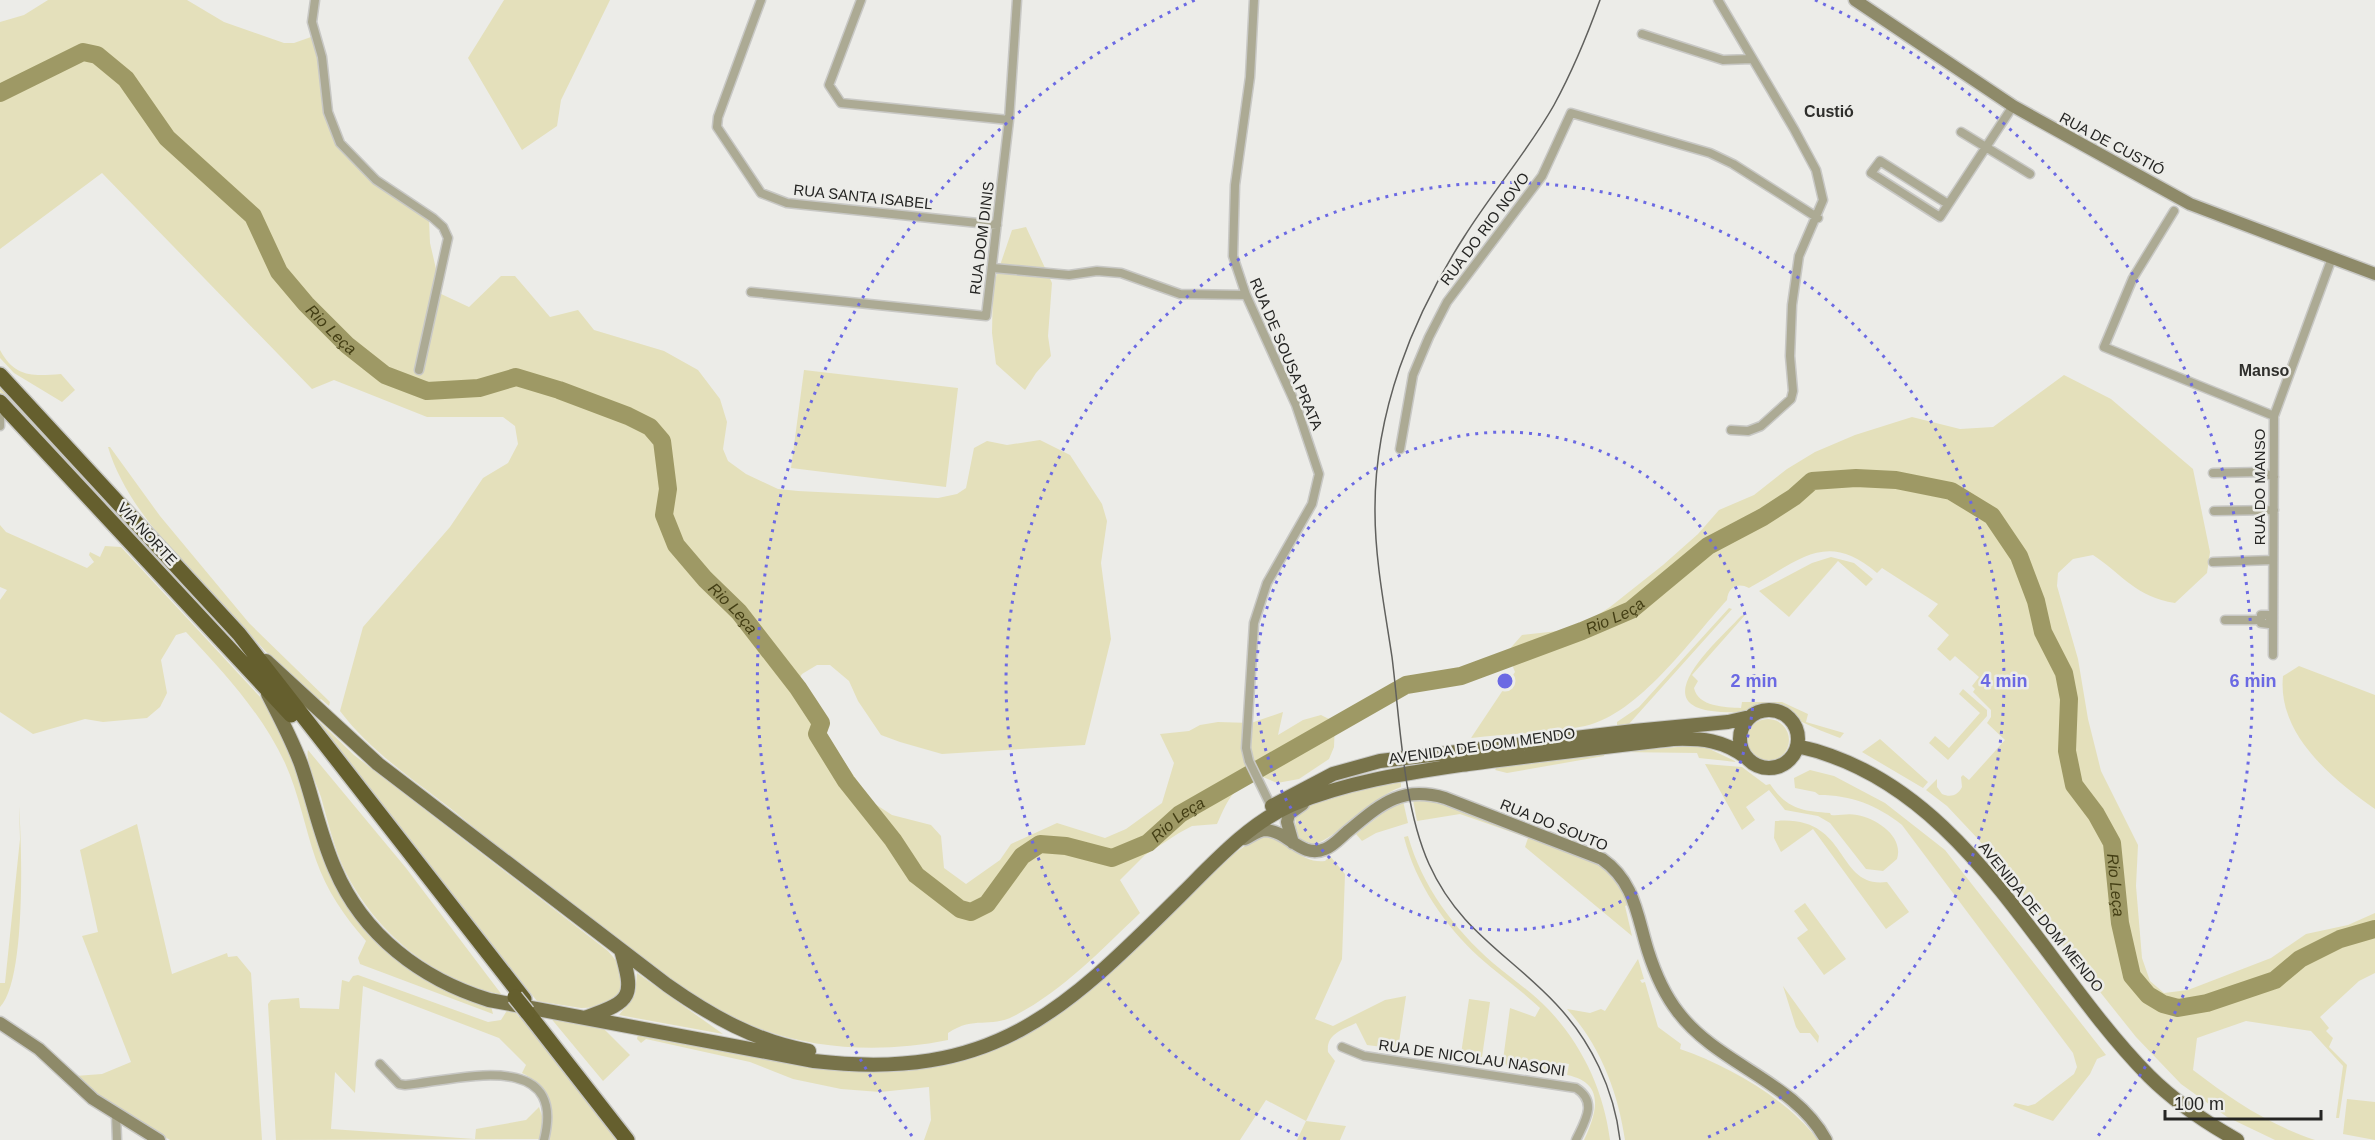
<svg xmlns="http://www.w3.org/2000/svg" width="2375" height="1140" font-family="Arial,sans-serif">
  <rect width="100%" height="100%" fill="#ecece8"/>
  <path fill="#e4e0bb" d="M48,0H187L224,22L284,43H294L311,37L318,49L326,92L344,154L387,193L398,195L429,220L430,243L440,286L439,293L469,307L501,276H515L550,317L578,310L594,330L664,351L698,370L720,399L727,422L723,449L728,461L746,474L778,489L798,491L938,498L957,494L966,488L974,448L987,441L1007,445L1040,440L1070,455L1102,504L1107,521L1101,563L1111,639L1085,745L942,754L900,742L881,735L858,701L849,681L830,665H817L802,674L791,693L819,731L827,737L872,802L892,815L931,825L941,836L944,868L966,884L1000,860L1011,844L1057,823L1105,838L1126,829L1162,803L1174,763L1160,734L1189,731L1200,725L1218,722L1251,723L1283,712L1278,735L1303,720L1321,715L1335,722L1334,747L1329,759L1299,779L1277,783L1263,777C1232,787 1230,796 1217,824L1192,826L1179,833L1145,855L1120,880L1140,913C1101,950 1063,991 1014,1016C989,1029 975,1015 948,1033V1040C869,1056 789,1048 718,1010C681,991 650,963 617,939C574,906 530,873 487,839C440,795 379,763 340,711L363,627L450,527L483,478L508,463L518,444L515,426L503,417H427L334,380L312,389L102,173L0,249V22L24,15Z
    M504,0H610L561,100L557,126L522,150L468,58Z
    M1026,227L1052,283L1048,336L1051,356L1036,373L1025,390L996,364L992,333L993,286L1012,230Z
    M0,350C15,378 33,376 61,374L75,390L62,402L14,373L0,358Z
    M804,370L958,388L946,487L791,468Z
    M2064,375L2111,399L2193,469L2210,552L2207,573L2175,603C2136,597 2123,575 2093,555L2073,559L2058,573L2057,586L2078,659L2088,719L2101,771L2138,845L2136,886L2142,958L2150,981L2164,993L2188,990L2271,958L2306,934L2348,925L2375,913V973L2359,981L2320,1017L2329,1028L2326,1031L2333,1038L2329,1047L2347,1065L2339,1118H2336L2343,1066L2311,1031L2246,1021L2197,1038L2193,1070C2231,1099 2269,1125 2315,1140H2275L2227,1117L2181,1084L2136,1037L1978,839L1947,806L1926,790L1937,779V787L1942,794C1951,798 1958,795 1962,787L1961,777L1963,775L1969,780L2005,740L1987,723L1991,717V710L1973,692L1975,689L1972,686L1979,677L1955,656L1950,661L1937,649L1949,635L1928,616L1938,604L1882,568L1877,573C1826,529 1799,561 1749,588C1738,582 1728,587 1727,600C1690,640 1639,714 1585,726C1548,734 1509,733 1471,738L1515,672L1507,652L1522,635L1576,629L1610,607L1663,565L1698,534L1719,510L1754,495L1787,469L1815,452L1855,435L1912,417L1960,429L1993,427Z
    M0,385L191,590L188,595L0,392Z
    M108,447H110L160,516L249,623L330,702L329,706L321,699L316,702C284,673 256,641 227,609C184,564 126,508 108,447Z
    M0,525L6,532L87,568L94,562L89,555L90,552L100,557L105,546L121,547L262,699L280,728L366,928L491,1006L493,1014L360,964L358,958L366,941C344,916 327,891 316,860C305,828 299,794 285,763C261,712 224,673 186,632L176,635L161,660L167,693L160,707L147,718L103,722L85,719L33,734L0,712V600L7,590L0,587Z
    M1831,557L1854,563L1873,579L1866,586L1838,561L1789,617L1759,591L1812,563Z
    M1729,608L1732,609L1628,725L1617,726V722L1639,707Z
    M1746,614L1692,675L1698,681L1694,688C1698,707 1725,707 1741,708L1742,702H1782L1808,714L1806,722L1844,733L1840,738C1827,733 1814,728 1802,722C1790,716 1786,705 1771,704C1761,704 1754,711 1744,712C1737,713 1729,712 1721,712C1640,708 1718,641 1741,616Z
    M2299,666L2375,695V809C2332,779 2277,734 2283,676Z
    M1963,689L1987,710V716L1948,760L1929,743L1935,736L1949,748L1980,713L1959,694Z
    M297,700L354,755L608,951L618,963L624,990L603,1007L581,1008L537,1001Z
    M1747 740a21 21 0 1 1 42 0a21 21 0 1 1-42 0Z
    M1880,739L1928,782L1923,788L1862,752Z
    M1701,745L1737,762L1699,758L1697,753L1618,752Z
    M308,750L406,868L502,995C433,980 376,933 345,871C334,848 328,822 321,797C317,785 305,760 308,750Z
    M1604,753V756L1507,773L1495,770L1497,767Z
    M1705,764L1742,767L1766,785L1770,784C1787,809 1802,811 1830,813L1831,815C1839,816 1847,813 1857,815C1878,819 1904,837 1897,859L1883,871L1866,869L1830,823L1818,816L1785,810L1769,790L1746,807L1755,820L1742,830Z
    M1810,770L1834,776L1885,803L1945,850L2106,1055L2097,1059L2090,1074L2053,1121L2013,1106L2015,1103L2028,1106L2035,1104L2074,1074L2077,1067L2073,1053L1902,825C1877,805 1851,795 1819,795L1815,792L1795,788L1794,778Z
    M1401,781V787C1372,797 1331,845 1309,845L1295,834L1296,815C1325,792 1366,788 1401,781Z
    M1425,799L1445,803L1599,864L1616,882L1619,880L1631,904L1625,906L1632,936L1525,847L1528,838L1460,814L1417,821L1413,800Z
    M1403,801L1408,823L1376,833L1362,841L1356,834L1392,806Z
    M19,806C22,845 26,981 0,1007V983H5L20,839Z
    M1775,821C1851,814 1834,889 1887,882L1909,912L1886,929L1813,829L1781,852L1774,838Z
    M137,824L172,974L227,953L228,957L237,956L251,973L262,1140H170L105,1101L75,1076L102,1074L131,1062L82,936L98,932L80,850Z
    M1264,836C1288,839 1299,864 1325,861L1330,856L1345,874L1342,959L1315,1019L1333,1026L1385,1000L1406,996L1398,1049L1367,1045L1356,1023C1342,1030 1326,1034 1328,1052L1335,1061L1306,1121L1346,1126L1340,1140H1297L1306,1121L1266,1100L1240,1140H924L931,1120L929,1087L880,1092L841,1089L793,1079L750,1062L646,1039L641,1043L637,1039L638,1034C681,1042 725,1050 768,1058C800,1064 834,1071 867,1072C964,1076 1050,1029 1118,964C1156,929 1220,853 1264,836Z
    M1408,836C1422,886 1454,929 1493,963C1512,979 1532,992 1549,1010C1583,1046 1604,1092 1610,1140H1584C1596,1114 1607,1083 1567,1075L1569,1064L1562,1063L1561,1074L1507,1066L1503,1060L1510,1008L1535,1017L1540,1008C1521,990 1499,975 1479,957C1445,926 1415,882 1404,837Z
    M1805,903L1846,959L1824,975L1797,938L1808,930L1794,911Z
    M1638,959L1644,979L1640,980L1642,983L1645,982L1658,1027L1681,1044L1680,1049C1729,1066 1786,1098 1818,1140H1625C1618,1092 1600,1045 1567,1009L1590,1013L1601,1009L1605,1011Z
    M637,973L723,1034L619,1015L635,995Z
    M358,975L488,1022L501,1020L508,1009H513L519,1017L521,1016L618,1140H549C554,1113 550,1087 522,1073L526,1065L499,1038L363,986L355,1093L335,1072L331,1129L475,1139L476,1129L526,1120L539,1107L543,1119L540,1139L276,1140L268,1004L271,1000L299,998L300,1008L339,1009L342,980L349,982L353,976Z
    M1783,986L1819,1036L1818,1043L1810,1033H1800L1796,1027Z
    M1469,999L1490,1002L1482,1057L1461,1054Z
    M549,1016L602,1027L630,1055L603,1081Z
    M2347,1099L2375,1102V1140L2343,1134Z"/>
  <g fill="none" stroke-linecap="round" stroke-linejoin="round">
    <path stroke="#9e9965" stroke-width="18" id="s1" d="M0,93L83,52L97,55L126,79L167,138L253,216L279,272L306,304L347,345L385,375L427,391L479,388L516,377L559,390L628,416L650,427L662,441L668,489L664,515L676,545L705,579L739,612L798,688L821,723L817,734L846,781L893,840L916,875L960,909L971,912L987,904L1022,856L1040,844L1066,846L1112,858L1148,843L1180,814L1406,685L1461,676L1582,631L1631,610L1708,546L1763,517L1794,497L1812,481L1856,478L1896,480L1951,491L1992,516L2019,556L2036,601L2043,632L2064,673L2069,699L2067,751L2074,785L2096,814L2112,843L2120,923L2132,976L2148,995L2163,1004L2178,1008L2207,1003L2275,980L2300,959L2340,939L2375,929"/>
    <defs>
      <path id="street" d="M315,0L312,22L322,57L328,112L340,143L376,180L433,218L443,227L448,238L419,370
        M761,0L718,117L717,127L761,193L787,203L997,225
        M861,0L829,85L841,103L1009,120
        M1254,0L1250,77L1235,185L1233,256L1246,295L1296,405L1319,474L1312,504L1267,583L1254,623L1246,748L1249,761L1271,806
        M1718,0L1794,129L1816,170L1823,200L1799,256L1792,305L1790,356L1793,391L1791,399L1761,426L1748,431L1731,430
        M1642,34L1723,60L1752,59
        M1961,132L2030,174
        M1948,204L1880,161L1871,173L1940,217L2013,106
        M2174,211L2133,278L2104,347L2274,416
        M993,268L1069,275L1097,271L1121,273L1180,294L1246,295
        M751,292L986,316L1009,120L1017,0
        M0,418V426
        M1400,449L1413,375L1429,337L1447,302L1542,176L1571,113L1710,153L1733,164L1818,218
        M2213,473L2261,472L2274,477
        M2214,511L2274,510
        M2213,562L2273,560
        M2270,619V615H2261V623L2269,624L2270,619H2273
        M2225,620H2261
        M2273,655L2274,416L2332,258
        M1342,1047L1364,1056L1576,1088C1598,1102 1585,1121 1576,1140
        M380,1064L399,1084L405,1085C453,1081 568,1046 544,1140
        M116,1114L117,1140"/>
      <path id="secondary" d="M1855,0L2013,106L2190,204L2375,274
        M1245,839C1251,836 1259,830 1266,830C1288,831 1301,859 1325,849C1333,846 1340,838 1347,832C1380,805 1400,785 1445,798L1602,859C1635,882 1637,916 1648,951C1655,973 1664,994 1678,1012C1718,1065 1794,1081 1826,1140
        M1293,843L1287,822L1289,814L1303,804
        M0,1023L39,1049L93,1099L159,1140"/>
      <path id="primary" d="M266,661L378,764L667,985C711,1016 755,1041 809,1051
        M268,694C280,717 292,740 301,764C313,799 320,835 335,869C363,935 421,979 489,1000L814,1061C995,1082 1064,1011 1184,892C1215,861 1250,823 1291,805C1349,781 1407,773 1468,764C1536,755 1605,747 1673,739C1701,738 1724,740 1747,758
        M1740 739a29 29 0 1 1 58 0a29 29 0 1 1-58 0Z
        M1797,746C1965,782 2038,964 2149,1076C2175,1102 2205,1122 2237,1140
        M1272,806L1333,774L1380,761L1634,731L1728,722L1750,717
        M587,1017C633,1001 634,996 621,950"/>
      <path id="highway" d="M0,375L239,634L524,999
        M0,402L291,715
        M527,1012L627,1140"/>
    </defs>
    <use href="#street" stroke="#c8c8c5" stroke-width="11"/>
    <use href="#secondary" stroke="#c8c8c5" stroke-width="15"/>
    <use href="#primary" stroke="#c8c8c5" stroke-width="16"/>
    <use href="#highway" stroke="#c8c8c5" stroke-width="18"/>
    <use href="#street" stroke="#acaa94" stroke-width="8"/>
    <use href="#secondary" stroke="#8e8a69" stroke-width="12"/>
    <use href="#primary" stroke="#78734a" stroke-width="14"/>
    <use href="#highway" stroke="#655f2e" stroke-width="15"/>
    <path stroke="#60605d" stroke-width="1.5" d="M1600,0C1587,36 1572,72 1554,105C1528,151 1492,192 1464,237C1412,318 1374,413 1375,512C1375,560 1385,610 1392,657C1400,721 1403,806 1429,864C1459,931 1509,954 1556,1004C1591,1041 1614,1089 1620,1140"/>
    <defs>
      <path id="highway-bridge" d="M515,997L527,1012"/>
    </defs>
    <use href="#highway-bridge" stroke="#c8c8c5" stroke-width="18" stroke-linecap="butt"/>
    <use href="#highway-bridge" stroke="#655f2e" stroke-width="15"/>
  </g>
  <g fill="none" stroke="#6b69e3" stroke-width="3" stroke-dasharray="3 6">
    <circle cx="1505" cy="681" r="249"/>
    <path d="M1306 1139A499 499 0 1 1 1704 1139"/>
    <path d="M912 1136A748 748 0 0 1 1195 0M1815 0A748 748 0 0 1 2098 1136"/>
  </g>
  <g text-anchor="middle" stroke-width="5" stroke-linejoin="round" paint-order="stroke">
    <g font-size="15" fill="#252523" stroke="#ecece8">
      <text transform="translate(2112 144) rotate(28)" y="5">RUA DE CUSTIÓ</text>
      <text transform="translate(863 197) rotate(6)" y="5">RUA SANTA ISABEL</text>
      <text transform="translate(1485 229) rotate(-53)" y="5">RUA DO RIO NOVO</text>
      <text transform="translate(982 238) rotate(-83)" y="5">RUA DOM DINIS</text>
      <text transform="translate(1286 354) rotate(67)" y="5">RUA DE SOUSA PRATA</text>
      <text transform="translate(2260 487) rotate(-90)" y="5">RUA DO MANSO</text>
      <text transform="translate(147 534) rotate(47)" y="5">VIA NORTE</text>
      <text transform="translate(1482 746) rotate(-8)" y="5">AVENIDA DE DOM MENDO</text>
      <text transform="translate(1554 825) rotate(22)" y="5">RUA DO SOUTO</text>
      <text transform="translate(2041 917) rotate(51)" y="5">AVENIDA DE DOM MENDO</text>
      <text transform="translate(1472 1058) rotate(8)" y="5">RUA DE NICOLAU NASONI</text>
    </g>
    <g font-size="16" font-weight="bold" fill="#2f2f2c" stroke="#ecece8">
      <text x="1829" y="117">Custió</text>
      <text x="2264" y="376">Manso</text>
    </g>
    <g font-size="16" font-style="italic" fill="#433e14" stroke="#ecece8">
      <text dy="6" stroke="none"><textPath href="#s1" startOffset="472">Rio Leça</textPath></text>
      <text dy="6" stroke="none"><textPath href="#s1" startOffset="1032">Rio Leça</textPath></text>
      <text dy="6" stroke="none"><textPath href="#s1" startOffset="2164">Rio Leça</textPath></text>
      <text dy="6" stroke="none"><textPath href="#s1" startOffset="1678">Rio Leça</textPath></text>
      <text dy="6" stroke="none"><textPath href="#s1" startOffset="2992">Rio Leça</textPath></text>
    </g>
  </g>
  <circle cx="1505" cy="681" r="9" fill="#6b69e3" stroke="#ecece8" stroke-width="3"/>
  <g font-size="18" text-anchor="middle" font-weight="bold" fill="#6b69e3" stroke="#ecece8" stroke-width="5" stroke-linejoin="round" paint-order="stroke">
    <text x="1754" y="687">2 min</text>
    <text x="2004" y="687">4 min</text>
    <text x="2253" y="687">6 min</text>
  </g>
  <path d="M2165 1110v9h156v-9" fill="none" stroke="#252523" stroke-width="3"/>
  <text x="2174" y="1110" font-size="18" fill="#252523" stroke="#ecece8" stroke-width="4.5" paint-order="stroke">100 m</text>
</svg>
